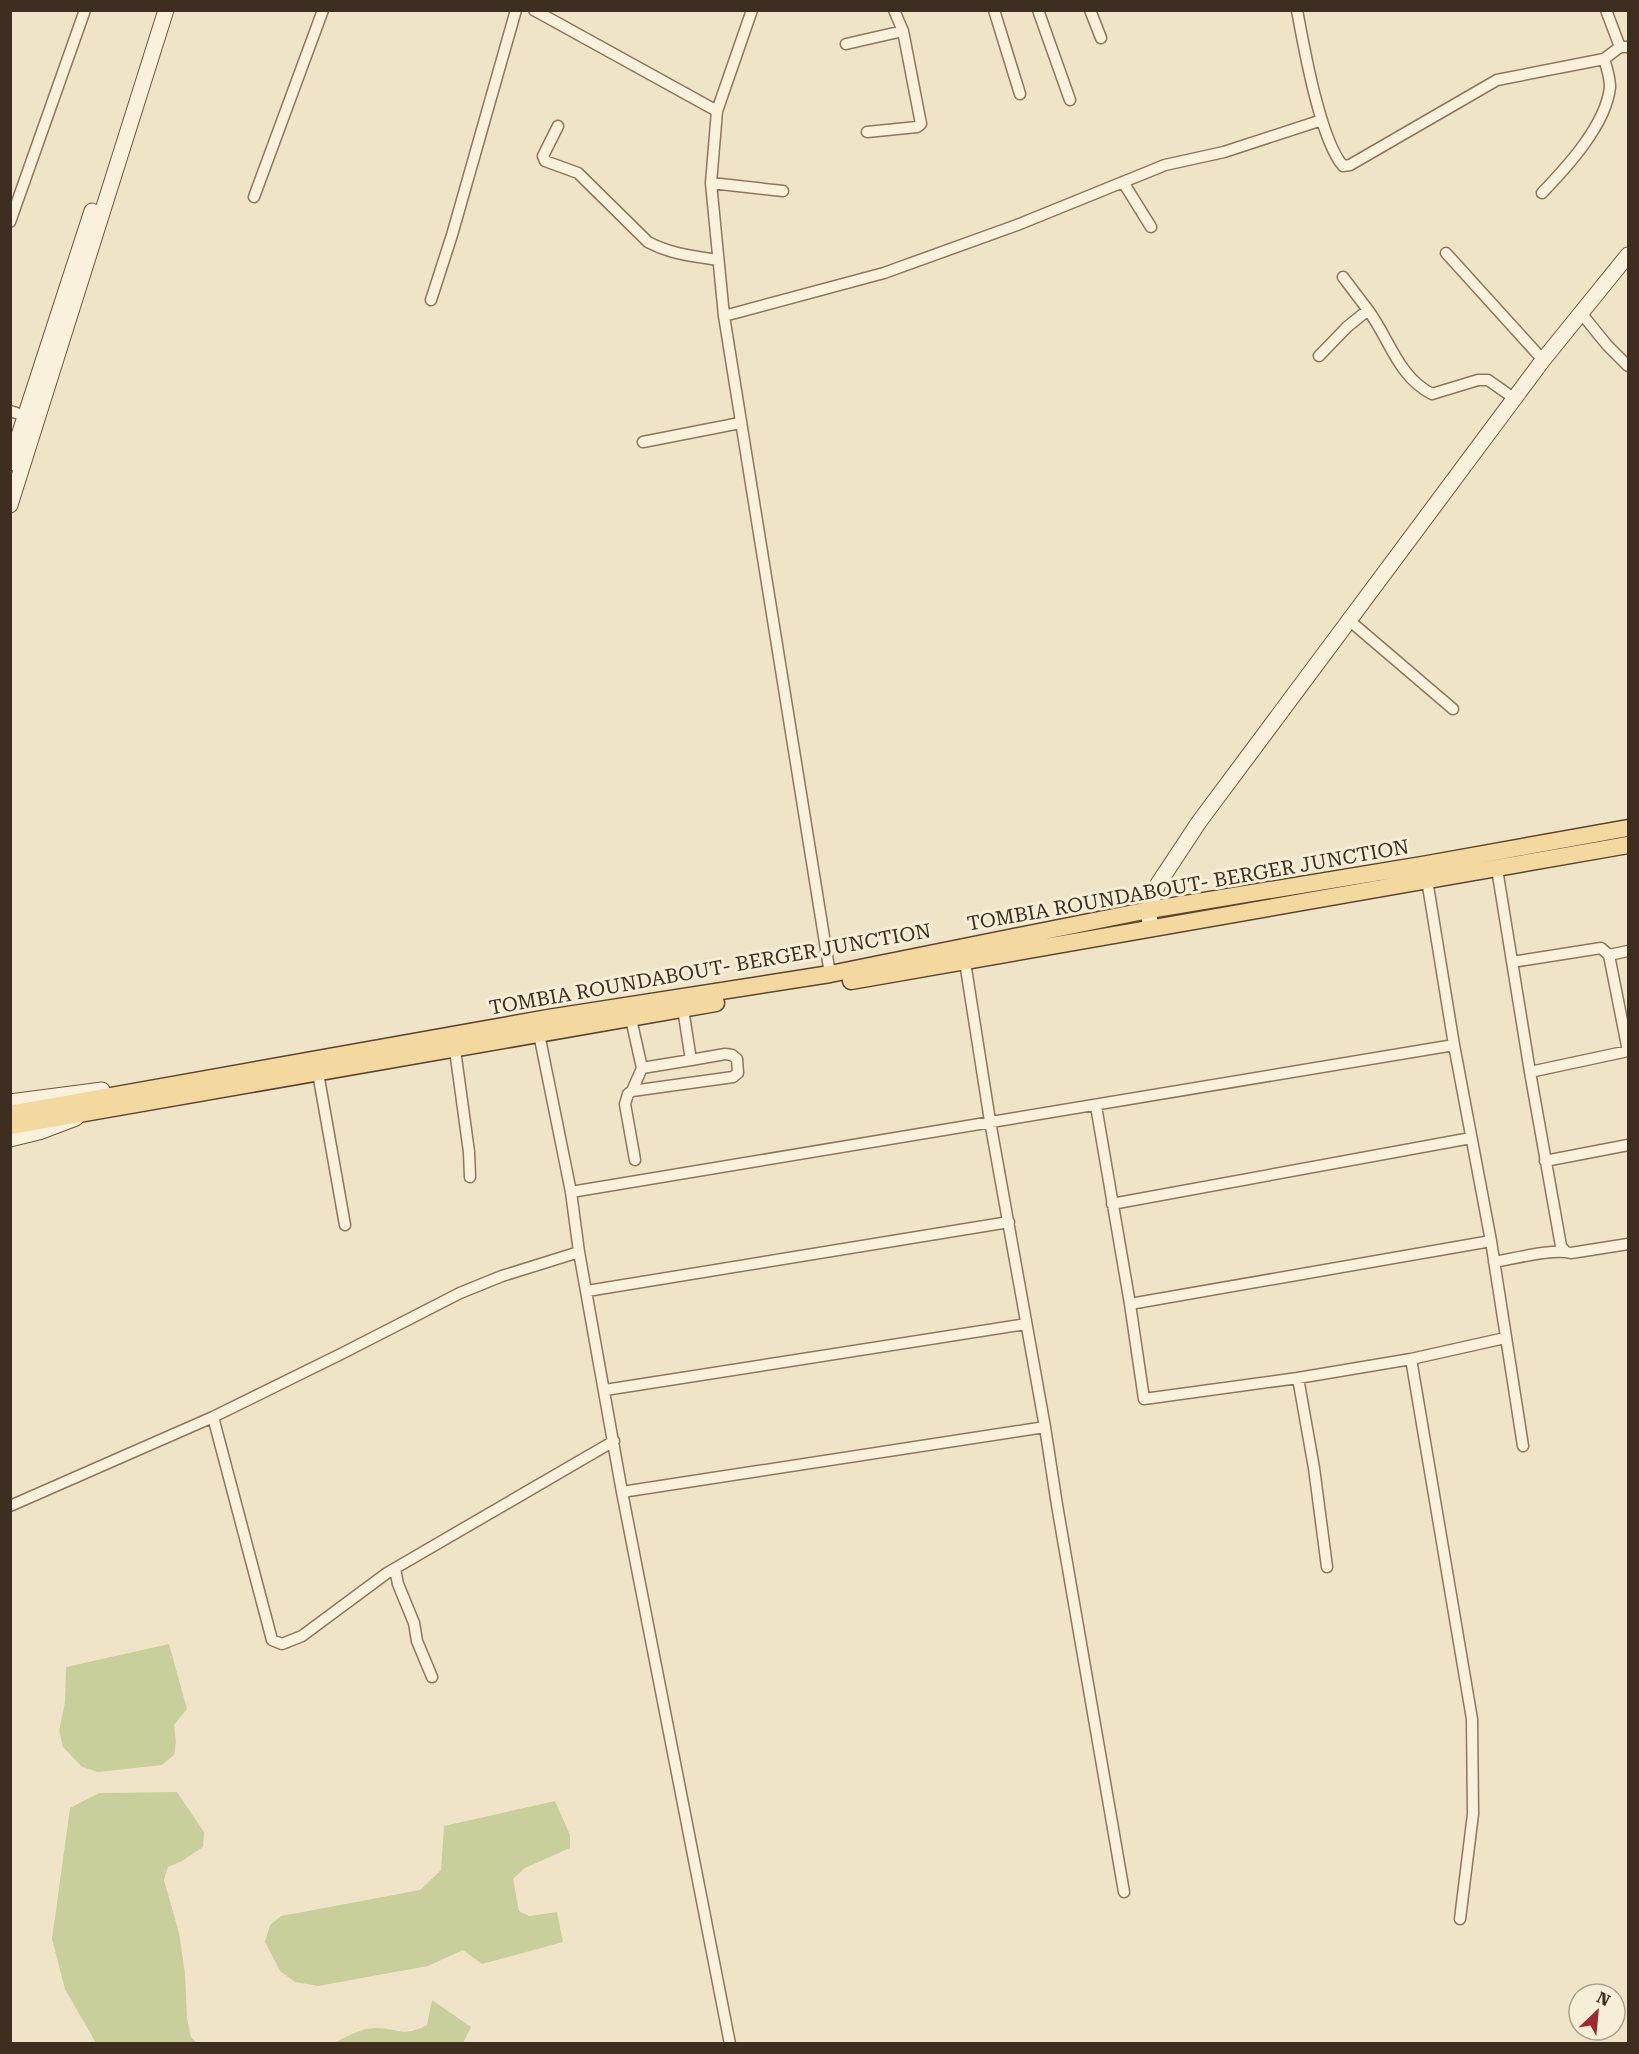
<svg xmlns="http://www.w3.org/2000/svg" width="1639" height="2054" font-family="'Roboto Serif',serif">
  <rect width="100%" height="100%" fill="#f0e4c8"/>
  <path fill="#c9cf9b" d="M169,1644L187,1709L174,1725L176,1742L174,1755L162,1765L98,1772L82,1767L63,1747L59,1731L65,1702L66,1667Z
    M177,1792L204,1832L203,1847L182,1861L168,1867L164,1880L179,1933L185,1973L187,2018L191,2037L197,2043H96L65,1989L52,1939L70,1808L99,1793Z
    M555,1801L570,1835V1848L525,1868L513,1879L519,1911L529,1916L557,1912L563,1942L482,1964L463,1950L428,1966L318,1986L295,1982L280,1971L265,1942L270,1925L281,1916L420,1890L441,1870L444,1826Z
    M432,2000L471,2027L463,2043H334C346,2037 361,2028 375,2028C399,2028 402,2038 427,2025Z"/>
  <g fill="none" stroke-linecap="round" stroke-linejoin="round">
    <defs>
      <path id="street" d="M534,10L717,111
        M752,10L717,111L711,183L724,316L830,974
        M994,10L1020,94
        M1038,10L1070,100
        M1090,10L1101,38
        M1297,10C1304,48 1320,139 1343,166L1350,165L1497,80L1604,59L1620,47H1628
        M1606,10L1620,47
        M846,44L903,31
        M558,126L543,156L545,161L578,173L648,242C670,254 693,256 718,260
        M867,132L917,127L921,124L903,31L894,10
        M1123,182L1151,227
        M711,183L783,191
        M1542,193C1567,167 1606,125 1610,87C1610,78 1607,68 1604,59
        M254,197L323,10
        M10,222L85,10
        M1446,253L1543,360
        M1343,277L1368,310
        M431,300L452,235L516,10
        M1581,313L1607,345L1628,366
        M724,316L884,273L1017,225L1165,165L1224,152L1322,120
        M1319,356L1347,327L1368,310C1389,338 1398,377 1432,394L1478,380H1488L1515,399
        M10,411L26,416
        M643,442L740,423
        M1350,621L1453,709
        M1497,869L1530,1072L1561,1246L1565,1251
        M1427,880L1454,1045L1491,1241L1523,1446
        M1609,955L1628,951
        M965,962L990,1121L1045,1427L1057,1505L1124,1892
        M1512,962L1601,948L1609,955L1628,1051
        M631,1019L642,1068L691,1060L683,1009
        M538,1029L571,1192L579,1252L622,1492L730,2044
        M455,1050L469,1152L470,1177
        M1530,1072L1628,1051
        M318,1073L345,1225
        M632,1091L642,1068
        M1096,1106L1130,1304L1144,1399L1298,1378L1411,1359L1505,1338
        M635,1160L625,1104L628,1094L632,1091L733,1077L738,1073L737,1059L732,1055L725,1054L691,1060
        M1545,1161L1628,1145
        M571,1192C865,1142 1160,1095 1454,1045
        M1112,1204L1471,1138
        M1494,1262C1512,1259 1554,1248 1571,1253L1628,1244
        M587,1291L1009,1222
        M1130,1304L1491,1241
        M1411,1359L1472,1719L1473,1814L1460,1919
        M1298,1378L1314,1468L1327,1567
        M605,1390L1026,1324
        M213,1417L272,1640L282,1644L302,1636L387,1573L614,1441
        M622,1492L1045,1427
        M10,1506L213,1417L341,1354L460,1293L502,1276L579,1252
        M395,1569L398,1584L414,1623L417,1641L432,1677"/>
      <path id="secondary" d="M10,463L92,211
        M10,505L166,10
        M1150,928L1149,910L1158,884L1199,822L1543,360L1628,255
        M10,1102L102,1090
        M10,1139L39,1132L76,1118"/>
      <path id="primary" d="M851,981L1628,845
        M10,1114L548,1018L830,974L1149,910L1422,865L1628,828
        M10,1126L716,1003"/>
    </defs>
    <use href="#street" stroke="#8d765c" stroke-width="13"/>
    <use href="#secondary" stroke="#6f573f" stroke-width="17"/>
    <use href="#primary" stroke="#5b4430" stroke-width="19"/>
    <use href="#street" stroke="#faf1dc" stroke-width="10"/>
    <use href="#secondary" stroke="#faf1dc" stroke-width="15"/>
    <use href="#primary" stroke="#f3d9a0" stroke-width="16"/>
  </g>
  <g text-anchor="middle" stroke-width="6" stroke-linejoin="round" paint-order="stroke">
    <g font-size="20" fill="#3d2e20" stroke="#f7eed8">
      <text transform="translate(1188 885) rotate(-10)" y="7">TOMBIA ROUNDABOUT- BERGER JUNCTION</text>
      <text transform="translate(710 969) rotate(-10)" y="7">TOMBIA ROUNDABOUT- BERGER JUNCTION</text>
    </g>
  </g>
  <rect width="1639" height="2054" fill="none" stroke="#3d2e20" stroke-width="24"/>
  <g transform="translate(1597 2012) rotate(26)"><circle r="28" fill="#f7eed8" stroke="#ada18e" stroke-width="1.5"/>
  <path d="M0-4.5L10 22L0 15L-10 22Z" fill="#9e2a2b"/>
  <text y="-9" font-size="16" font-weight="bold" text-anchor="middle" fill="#3d2e20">N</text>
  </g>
</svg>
